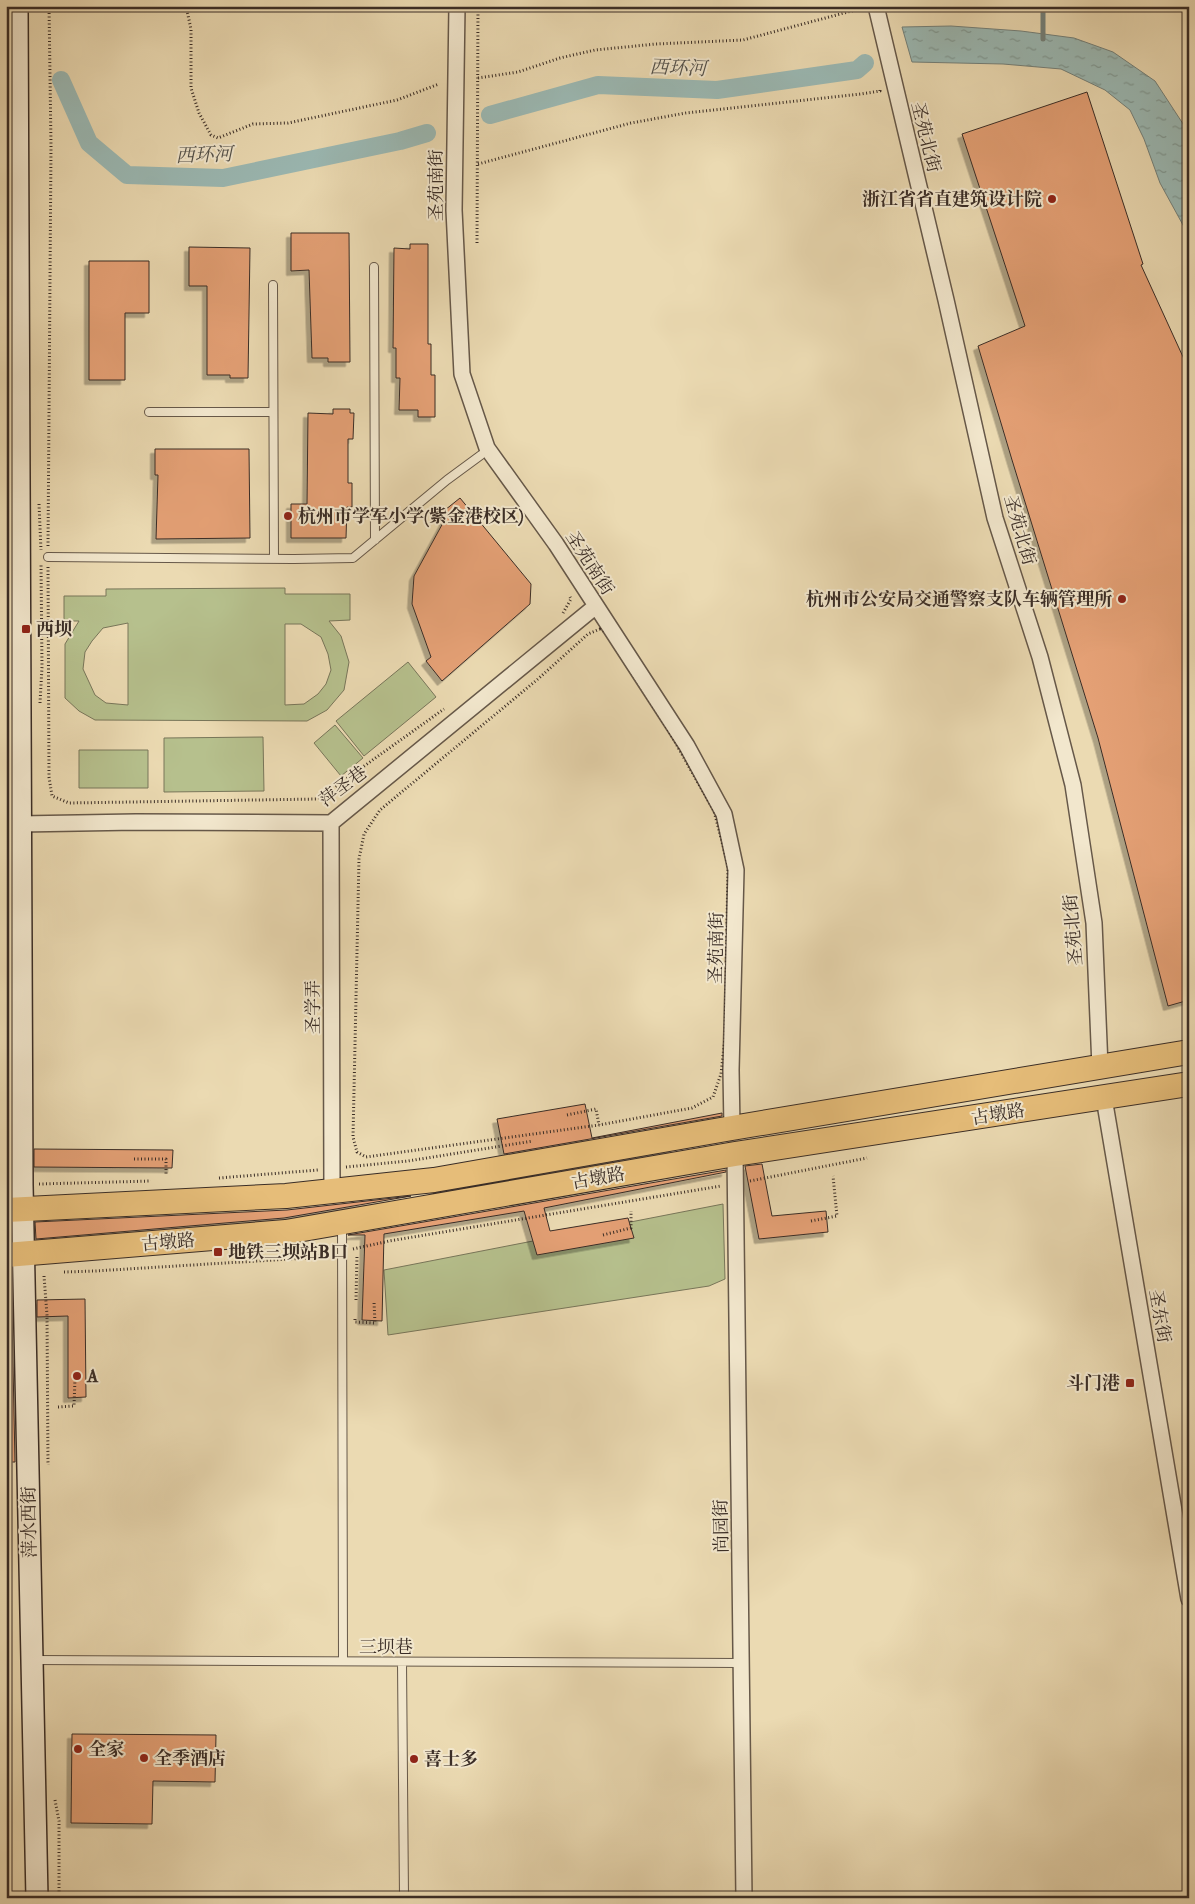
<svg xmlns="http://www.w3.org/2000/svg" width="1195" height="1904" font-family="'IM FELL Double Pica','Noto Serif SC',serif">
  <defs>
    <pattern id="water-ripples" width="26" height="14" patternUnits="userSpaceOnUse" patternTransform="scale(1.25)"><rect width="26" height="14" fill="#9bb9b4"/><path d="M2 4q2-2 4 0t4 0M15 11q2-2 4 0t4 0" fill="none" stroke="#7f9792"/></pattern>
    <filter id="shadow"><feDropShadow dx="-4.5" dy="4.5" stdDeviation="0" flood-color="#0004"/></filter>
  </defs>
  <rect width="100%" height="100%" fill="#ebdab2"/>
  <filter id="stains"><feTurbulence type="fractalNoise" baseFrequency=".004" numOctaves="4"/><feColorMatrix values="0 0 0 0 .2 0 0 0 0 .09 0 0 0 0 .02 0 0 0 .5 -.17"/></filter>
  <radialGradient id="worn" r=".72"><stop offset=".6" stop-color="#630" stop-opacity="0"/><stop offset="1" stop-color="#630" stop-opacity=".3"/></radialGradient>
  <path fill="#b6c08d" stroke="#78765a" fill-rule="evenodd" d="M285,588V594H350V620L329,621L341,636L349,662L344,690L327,710L307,721L95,720L79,711L65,698V644L79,621H64V596H106V589ZM128,623V705L106,703L95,695L83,669L85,652L92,641L103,628ZM285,624H301L321,637L328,654L331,670L326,684L318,694L304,704L285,705Z
    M408,662L436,697L364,756L336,721Z
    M335,725L363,758L341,776L314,743Z
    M263,737L264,791L164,792V738Z
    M79,750H148V788H79Z
    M723,1204L725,1279L709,1286L388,1335L384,1270Z"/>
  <path fill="url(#water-ripples)" stroke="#74817b" d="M951,26L1021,31L1074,38L1113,52L1155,81L1189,133V236L1160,183L1144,139L1130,110L1105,90L1061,69L1003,64L912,62L902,27Z"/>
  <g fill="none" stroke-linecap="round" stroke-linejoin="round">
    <path stroke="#74817b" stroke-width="5" d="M1043,39V6"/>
    <path stroke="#9bb9b4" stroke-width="18" d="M61,80L89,143L127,175L223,178L400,141L427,133
      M490,115L598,85L717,90L857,70L865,63"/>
  </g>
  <path fill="#e4a075" stroke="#3a2d26" filter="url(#shadow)" d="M1087,92L1143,264L1141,265L1189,370V1000L1168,1006L1098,738L1012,460L978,346L1025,326L962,134Z
    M291,233H349L350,362H328V358H312L309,270L291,271Z
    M410,244H428V344H431V375H435V417H418V410H399L400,378H396V348H393L394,248L410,249Z
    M189,247L250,248L248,378H230V375H207V286H189Z
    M89,261H149V313H125V380H89Z
    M333,409H350V413H354L353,439H348V483H352V507H347L346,538H291V504H307L308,413L333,414Z
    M155,449H249L250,538L156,539L158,475H155Z
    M460,498L531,584L530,604L442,681L426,661L431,657L412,604L414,576L444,521L440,514Z
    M6,1040H9L10,1196H6Z
    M585,1104L592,1138L722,1113V1116L504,1154L497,1119Z
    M34,1149L173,1150L172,1168L34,1167Z
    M762,1164L772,1216L826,1211L828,1232L759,1239L745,1166Z
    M726,1170V1172L544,1208L550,1231L628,1218L634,1238L537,1255L524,1211L384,1234L382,1321L362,1320L365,1235H348Z
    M411,1196L284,1218L36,1239L35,1222L287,1210Z
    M6,1224H10L11,1241H6Z
    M11,1268L15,1462H6V1269Z
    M85,1299L86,1397L68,1398V1316L37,1317V1300Z
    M72,1734L216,1735L215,1782L153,1781L152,1824L71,1823Z"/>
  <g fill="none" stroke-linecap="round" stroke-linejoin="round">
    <defs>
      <path id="service" d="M374,267L375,540
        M273,285L274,559
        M149,412H273
        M48,557L294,559L353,558L447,480L481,455
        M342,1224L343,1661
        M33,1660L741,1663
        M402,1662L404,1898"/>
      <path id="minor" d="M457,6L454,210L462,374L487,448L556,544L687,746L724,814L736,870L731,1070L732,1128
        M876,6L946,300L995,518L1040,657L1073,785L1094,923L1100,1067
        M331,823L332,1191
        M20,824L136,822L331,823L596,606
        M1104,1098L1189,1599
        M735,1154L744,1898"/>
      <path id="secondary" d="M17,6L22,1185L37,1898"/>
      <path id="primary" d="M6,1210L286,1196L434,1180L732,1128L1189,1052
        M6,1255L286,1232L735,1154L1189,1084"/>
    </defs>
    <use href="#service" stroke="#665849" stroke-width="10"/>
    <use href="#minor" stroke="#665849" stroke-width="18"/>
    <use href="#secondary" stroke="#3a2d26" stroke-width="24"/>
    <use href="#primary" stroke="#3a2d26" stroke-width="26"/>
    <path stroke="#3a2d26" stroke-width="3" stroke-dasharray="1 2.5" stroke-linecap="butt" d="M186,6L191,29V88L199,113L211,135L218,138L253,124L288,123L397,100L439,84
      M478,78L518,72L560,58L595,50L656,44L743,40L859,9L860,11
      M478,164L631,123L686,113L861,94L880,91V90
      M477,243L478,6
      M39,504L41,550
      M48,546L51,146L49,6
      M48,567L49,777L52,796L69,803L318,799L444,709
      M563,613L571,599L570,597
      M600,629L607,633L666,726L714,811L728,865L725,1037L721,1074L713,1097L692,1108L599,1125L366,1157L357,1152L353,1137L359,859L364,834L380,810L538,679L588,634Z
      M40,703L42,667L41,564
      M567,1115L596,1109L599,1125
      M134,1159H166V1175
      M346,1167L408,1161L533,1141
      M219,1178L318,1170
      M750,1181L867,1158
      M39,1184L151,1181
      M811,1221L837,1216L833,1176
      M603,1235L631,1228V1211
      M353,1249L389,1241L721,1186
      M64,1272L95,1271L306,1258L332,1253
      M44,1276L47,1315L48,1465
      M356,1300L357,1255
      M355,1319V1322L375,1323L374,1302
      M58,1407L74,1406L75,1379
      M55,1800L59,1821V1898"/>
    <use href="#service" stroke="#f2e7cd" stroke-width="8"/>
    <use href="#minor" stroke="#f2e7cd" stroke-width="15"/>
    <use href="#secondary" stroke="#f2e7cd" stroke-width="21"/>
    <use href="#primary" stroke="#e6bd79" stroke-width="24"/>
  </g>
  <g fill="#8f2418" stroke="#f2e7cd" stroke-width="2">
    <circle cx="1052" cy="199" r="5"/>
    <circle cx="288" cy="516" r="5"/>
    <circle cx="1122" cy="599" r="5"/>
    <rect x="21" y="624" width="10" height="10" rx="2.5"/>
    <rect x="213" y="1247" width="10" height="10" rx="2.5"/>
    <circle cx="77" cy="1376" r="5"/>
    <rect x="1125" y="1378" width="10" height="10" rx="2.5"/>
    <circle cx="78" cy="1749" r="5"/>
    <circle cx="144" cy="1758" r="5"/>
    <circle cx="414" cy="1759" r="5"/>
  </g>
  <g text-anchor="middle" stroke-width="4" stroke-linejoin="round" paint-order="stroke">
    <g font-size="18" fill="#3a2d26" stroke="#f2e7cd">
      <text transform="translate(926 137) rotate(76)" y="6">圣苑北街</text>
      <text transform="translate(436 185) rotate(-90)" y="6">圣苑南街</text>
      <text transform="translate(1020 530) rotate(74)" y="6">圣苑北街</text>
      <text transform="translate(590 563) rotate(57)" y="6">圣苑南街</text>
      <text transform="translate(343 786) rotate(-37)" y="6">萍圣巷</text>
      <text transform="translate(1073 930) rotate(-95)" y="6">圣苑北街</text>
      <text transform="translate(716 948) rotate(-89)" y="6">圣苑南街</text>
      <text transform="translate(313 1007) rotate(-90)" y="6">圣学弄</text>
      <text transform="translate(998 1114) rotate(-9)" y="6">古墩路</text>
      <text transform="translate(598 1178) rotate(-10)" y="6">古墩路</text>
      <text transform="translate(168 1242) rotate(-5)" y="6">古墩路</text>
      <text transform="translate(1160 1316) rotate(80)" y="6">圣东街</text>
      <text transform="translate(29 1522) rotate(-91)" y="6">萍水西街</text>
      <text transform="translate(721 1526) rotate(-91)" y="6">尚园街</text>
      <text x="386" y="1653">三坝巷</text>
    </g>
    <g font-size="18" font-weight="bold" fill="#3a2d26" stroke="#f2e7cd" text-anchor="start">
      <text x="1042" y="205" text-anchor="end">浙江省省直建筑设计院</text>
      <text x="298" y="522">杭州市学军小学(紫金港校区)</text>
      <text x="1112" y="605" text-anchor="end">杭州市公安局交通警察支队车辆管理所</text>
      <text x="36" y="635">西坝</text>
      <text x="228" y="1258">地铁三坝站B口</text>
      <text x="87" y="1382">A</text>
      <text x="1120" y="1389" text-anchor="end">斗门港</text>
      <text x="88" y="1755">全家</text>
      <text x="154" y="1764">全季酒店</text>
      <text x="424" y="1765">喜士多</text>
    </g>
    <g font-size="19" font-style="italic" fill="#52504a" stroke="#f2e7cd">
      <text transform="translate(678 67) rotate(2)" y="7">西环河</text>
      <text transform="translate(204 154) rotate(-2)" y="7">西环河</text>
    </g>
  </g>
  <rect width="1195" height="1904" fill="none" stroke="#ebdab2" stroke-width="25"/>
  <rect x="8" y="8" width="1180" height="1889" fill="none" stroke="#3a2d26" stroke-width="2.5"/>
  <rect x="12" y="12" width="1170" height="1879" fill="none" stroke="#3a2d26"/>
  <rect width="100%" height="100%" filter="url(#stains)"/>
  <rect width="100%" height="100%" fill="url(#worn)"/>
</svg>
